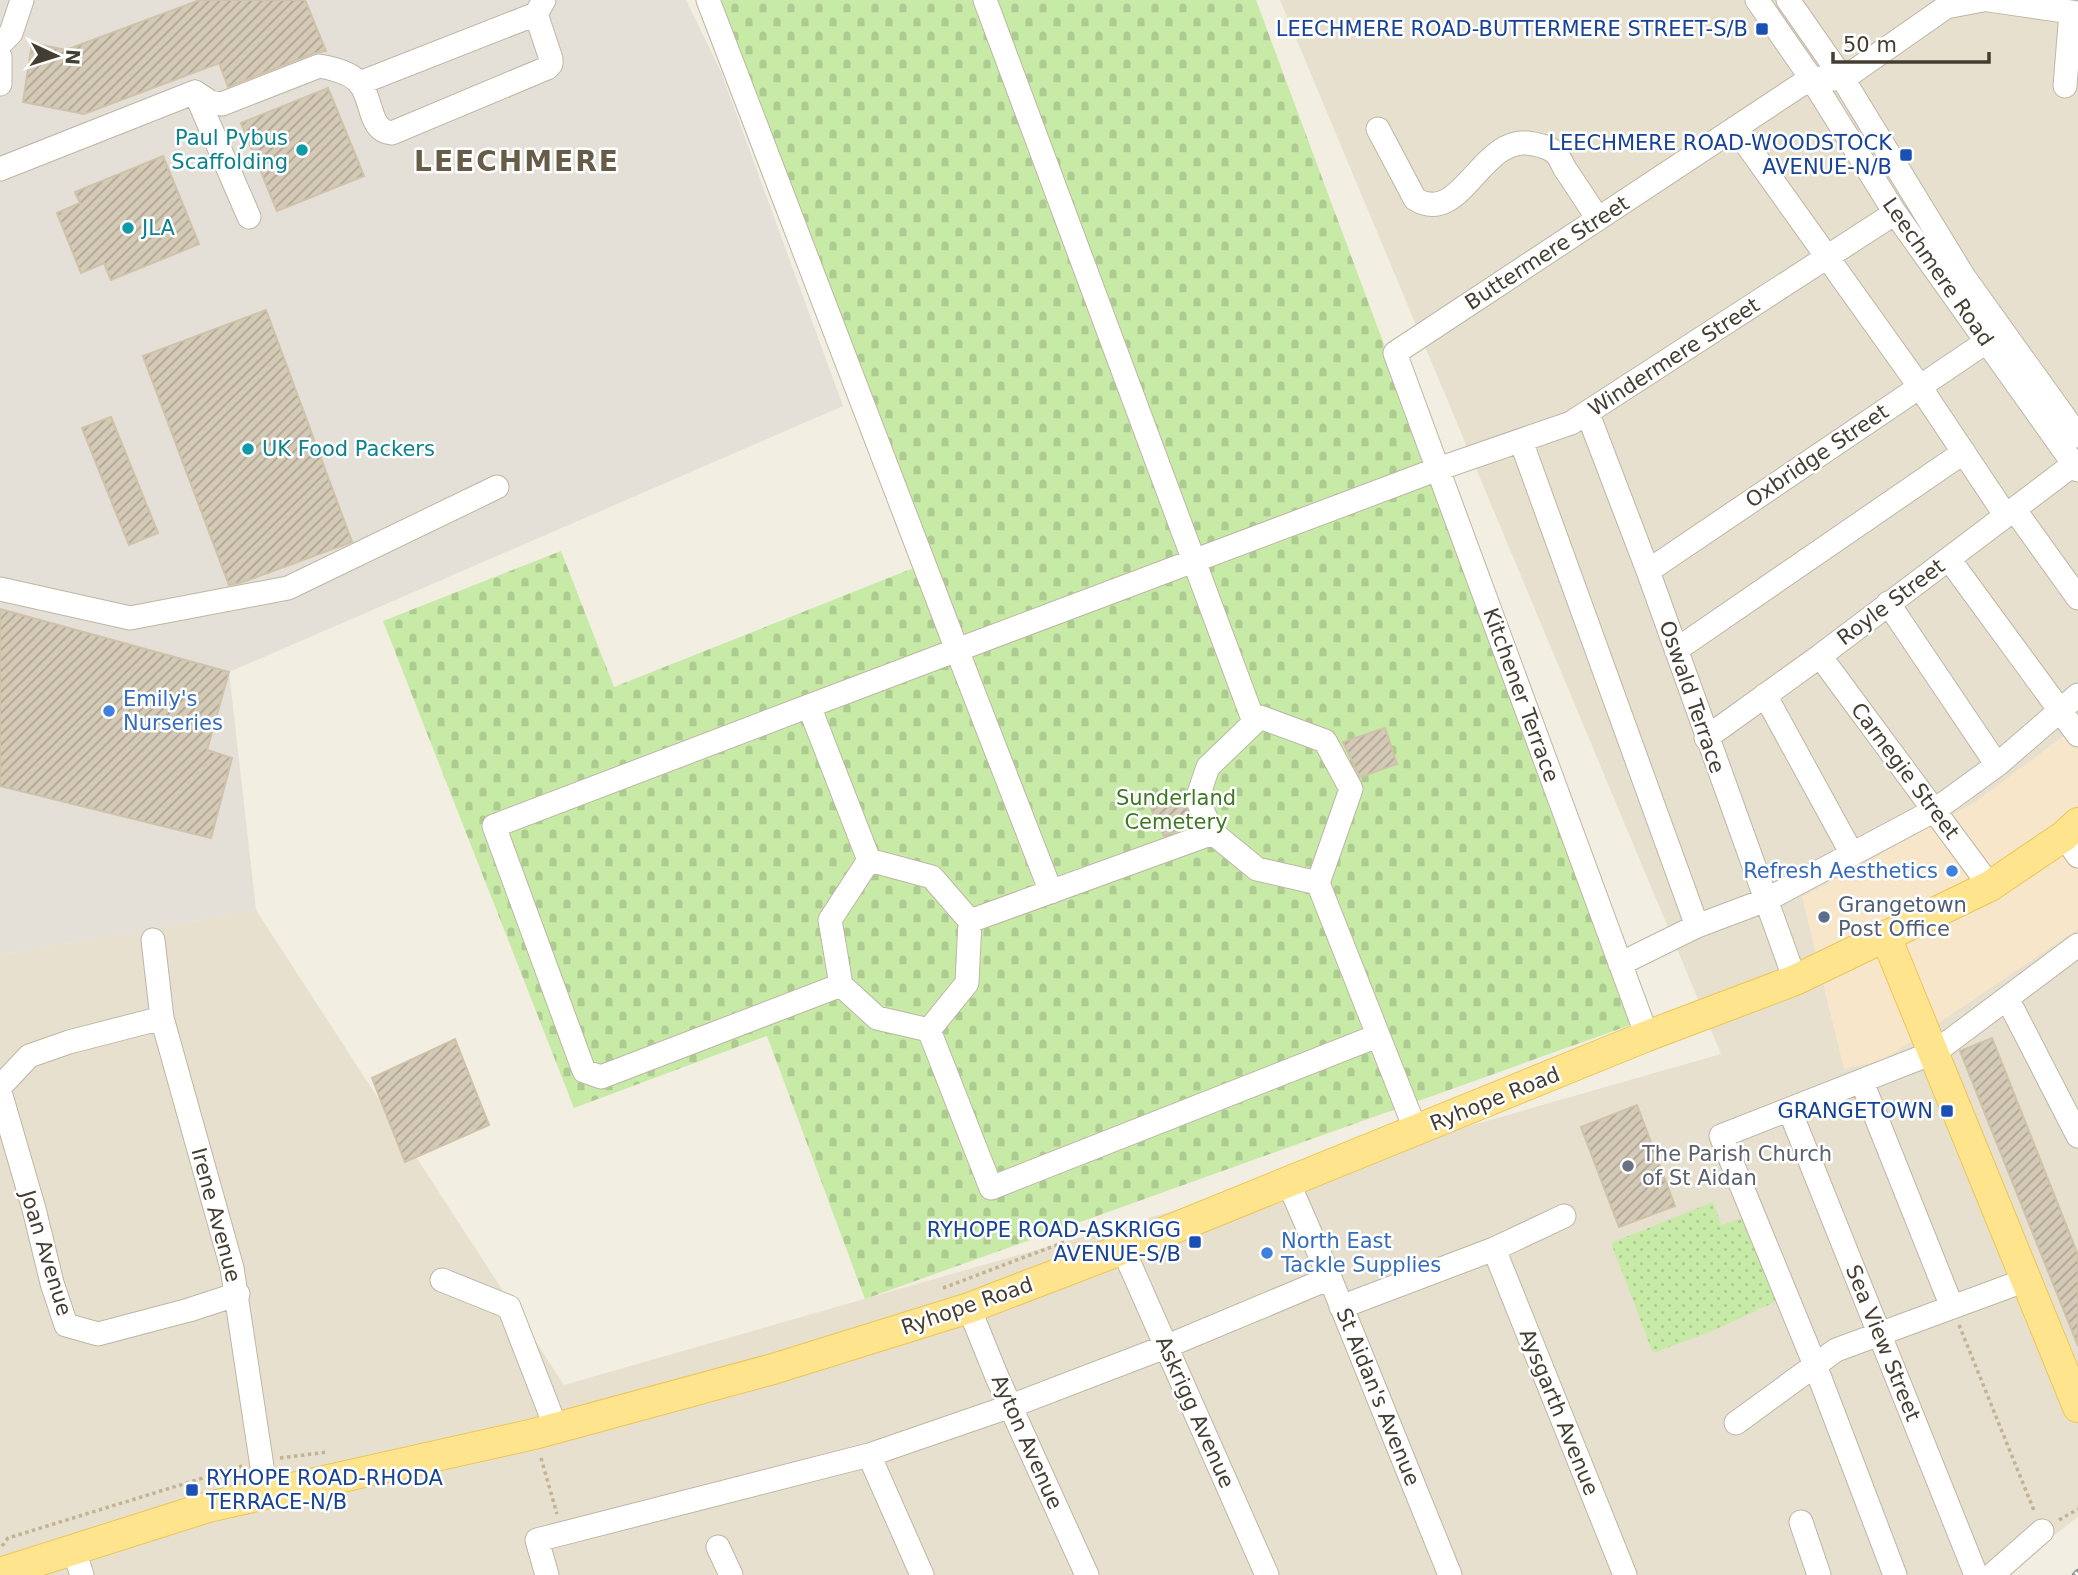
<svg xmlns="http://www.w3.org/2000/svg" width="2078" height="1575" font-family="'DejaVu Sans',sans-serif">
  <defs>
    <pattern id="cemetery-stones" width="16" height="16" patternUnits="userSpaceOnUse" patternTransform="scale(1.75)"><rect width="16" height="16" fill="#c8eaa7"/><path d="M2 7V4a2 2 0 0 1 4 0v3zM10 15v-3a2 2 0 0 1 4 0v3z" fill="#adca90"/></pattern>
    <pattern id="garden-dots" width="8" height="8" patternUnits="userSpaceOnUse" patternTransform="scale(1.75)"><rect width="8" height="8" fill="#c8eaa7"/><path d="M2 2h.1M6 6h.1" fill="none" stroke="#adca90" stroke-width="1.8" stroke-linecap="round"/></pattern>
    <pattern id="building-hatch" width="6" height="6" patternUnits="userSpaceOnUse" patternTransform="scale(1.75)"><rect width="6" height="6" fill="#d4cab6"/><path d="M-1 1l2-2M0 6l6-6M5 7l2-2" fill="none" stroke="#aea595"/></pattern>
  </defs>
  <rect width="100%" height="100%" fill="#f2eee1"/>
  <path fill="#e7e0cf" d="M1280,0H2078V1517L2002,1575H0V955L256,910L564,1385L1721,1054Z"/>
  <path fill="#f7e6ca" d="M2078,725V929L1884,1060L1844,1069L1802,897L1974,803Z"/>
  <path fill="#e4dfd7" d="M0,0H686L721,72L843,406L229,672L256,910L0,955Z"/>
  <path fill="url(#cemetery-stones)" d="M697,0H1256L1636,1023L865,1299L767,1036L574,1108L383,621L561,551L614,687L916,567Z"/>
  <path fill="url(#garden-dots)" d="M1713,1202L1721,1225L1746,1217L1781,1299L1710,1332L1653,1353L1611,1243Z"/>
  <path fill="url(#building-hatch)" stroke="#d0c2a9" stroke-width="2" d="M200,0H305L326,51L314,53L228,87L219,63L84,114L23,102L32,43L66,50Z
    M328,88L364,176L277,211L241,123Z
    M163,156L199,244L111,280L104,263L81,273L57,213L80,203L75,192Z
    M266,310L352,542L243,582L229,585L143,356Z
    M111,417L158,533L129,545L82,428Z
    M0,609L229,672L207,750L232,758L211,838L0,786Z
    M1385,728L1397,764L1360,777L1343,742Z
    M1184,797L1192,825L1164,836L1151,809Z
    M1992,1038L2078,1255V1346L1960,1051Z
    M455,1039L489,1125L405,1162L372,1078Z
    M1637,1105L1675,1206L1619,1227L1581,1127Z"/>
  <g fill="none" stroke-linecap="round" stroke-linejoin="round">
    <defs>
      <path id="minor" d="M708,0L957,650L1438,469L1571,423L1895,213
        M985,0L1254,722
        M1757,0L1811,78L1895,213L2078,470
        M1788,0L1843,79L1964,277L2078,436
        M1989,0L2078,13
        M0,44L11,33L22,0
        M0,57V84
        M360,83L536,14
        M2065,86L2071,12
        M195,92L210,102L222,104L319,66C332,68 352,73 360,84C373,99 368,131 392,133L547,68L551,64V59L536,14L544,0
        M195,92L249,217
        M1735,128L1920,387L2006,516
        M1378,129L1415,199C1460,227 1480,139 1527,143C1535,144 1546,146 1553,151C1558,154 1562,163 1565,169C1576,185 1587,202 1598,219
        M0,169L195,92
        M1588,414L1648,571L1795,980
        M1521,441L1697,926
        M2014,509L2078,598
        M1949,559L2078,735
        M1648,571L1986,342
        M0,589L130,618L288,588L497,487
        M1888,603L1997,765
        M1676,650L1964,452
        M1820,656L1990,886
        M1765,695L1852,854
        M809,706L494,826L584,1071L601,1077L841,985
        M1706,738L1820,656L2074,464
        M2064,836L2078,856
        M869,860L830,920L841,985L877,1018L929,1030L967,983L970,921L932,877L869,860L809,706L957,650L1051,892
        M1318,883L1257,869L1213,833L1197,799L1208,767L1260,717L1325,741L1351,789L1318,883L1416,1131
        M970,921L1213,833
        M153,940L162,1018L232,1268L266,1493
        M1620,964L1697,926L1766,900L1935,810L1997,765L2078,695
        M2007,998L2078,1136
        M929,1030L991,1188L1377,1036
        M1647,1036L1395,353L1811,78L1843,79L1946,7L1983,0
        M1862,1082L1952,1307
        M0,1087L29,1056L69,1042L162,1018
        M0,1092L34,1209L52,1283L66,1325L98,1334L189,1310L238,1294
        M1790,1111L1976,1575
        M1288,1182L1330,1278L1450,1575
        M1123,1249L1267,1575
        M1494,1249L1625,1575
        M442,1280L509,1307L556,1428
        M1341,1307L1494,1249L1564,1216
        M969,1308L997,1377L1087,1575
        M1736,1423L1836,1350L2026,1280
        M869,1455L922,1575
        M1801,1522L1819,1575
        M718,1547L731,1575
        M73,1548L82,1575
        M547,1575L537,1540L869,1455L1011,1406L1165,1347L1330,1278
        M1895,1575L1815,1365L1721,1136L1935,1052L2078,945
        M1992,1575L2042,1531"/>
      <path id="major" d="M1886,937L2078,1407
        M0,1573L208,1507L534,1434L773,1369L969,1308L1123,1249L1647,1036L1795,980L1990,886L2064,836L2078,823"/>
    </defs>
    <use href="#minor" stroke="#beb6a4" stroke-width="25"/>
    <use href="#major" stroke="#ebc657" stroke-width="32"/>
    <path stroke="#c1b394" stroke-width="3.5" stroke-dasharray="3.5 3.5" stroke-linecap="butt" d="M943,1288L1067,1241
      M1959,1325L2035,1513
      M280,1458L328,1452
      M541,1458L557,1514
      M2059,1520L2078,1509
      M2,1546L8,1538L242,1466"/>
    <use href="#minor" stroke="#fff" stroke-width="23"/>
    <use href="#major" stroke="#ffe48e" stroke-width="30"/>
    <defs>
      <path id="rail" d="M2076,1575L2078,1573"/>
    </defs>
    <use href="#rail" stroke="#939393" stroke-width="8"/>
    <use href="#rail" stroke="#fff" stroke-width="5" stroke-dasharray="16" stroke-linecap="butt"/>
  </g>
  <g fill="#1a4fb4" stroke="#fff" stroke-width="2.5">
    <rect x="1755" y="22" width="14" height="14" rx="3.5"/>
    <rect x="1899" y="148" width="14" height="14" rx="3.5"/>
    <rect x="1940" y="1104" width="14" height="14" rx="3.5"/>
    <rect x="1188" y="1235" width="14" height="14" rx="3.5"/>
    <rect x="185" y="1483" width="14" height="14" rx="3.5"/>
  </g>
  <g fill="#0f9aa8" stroke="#fff" stroke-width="2.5">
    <circle cx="302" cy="150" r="7"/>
    <circle cx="128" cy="228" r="7"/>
    <circle cx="248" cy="449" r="7"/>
  </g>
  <g fill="#3f7fe0" stroke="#fff" stroke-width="2.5">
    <circle cx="109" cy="711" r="7"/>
    <circle cx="1952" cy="871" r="7"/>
    <circle cx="1267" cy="1253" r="7"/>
  </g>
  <circle fill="#5c6f8a" stroke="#fff" stroke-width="2.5" cx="1824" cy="917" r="7"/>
  <circle fill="#6b7280" stroke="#fff" stroke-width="2.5" cx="1628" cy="1166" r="7"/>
  <g text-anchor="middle" stroke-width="5" stroke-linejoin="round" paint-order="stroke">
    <g font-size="21" fill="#164399" stroke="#fff" text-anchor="end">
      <text x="1748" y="36">LEECHMERE ROAD-BUTTERMERE STREET-S/B</text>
      <text x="1892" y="150">LEECHMERE ROAD-WOODSTOCK<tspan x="1892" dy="24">AVENUE-N/B</tspan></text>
      <text x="1933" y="1118">GRANGETOWN</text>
      <text x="1181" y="1237">RYHOPE ROAD-ASKRIGG<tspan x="1181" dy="24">AVENUE-S/B</tspan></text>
      <text x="206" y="1485" text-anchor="start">RYHOPE ROAD-RHODA<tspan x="206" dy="24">TERRACE-N/B</tspan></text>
    </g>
    <g font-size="21" fill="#0d838f" stroke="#fff" text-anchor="start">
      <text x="288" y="145" text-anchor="end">Paul Pybus<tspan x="288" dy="24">Scaffolding</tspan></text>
      <text x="142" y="235">JLA</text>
      <text x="262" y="456">UK Food Packers</text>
    </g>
    <g font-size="21" fill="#443e32" stroke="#fff">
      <text transform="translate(1547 253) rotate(-33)" y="7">Buttermere Street</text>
      <text transform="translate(1938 272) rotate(55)" y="7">Leechmere Road</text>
      <text transform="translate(1674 357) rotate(-33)" y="7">Windermere Street</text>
      <text transform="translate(1817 456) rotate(-34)" y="7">Oxbridge Street</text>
      <text transform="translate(1891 602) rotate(-37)" y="7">Royle Street</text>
      <text transform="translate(1521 695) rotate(70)" y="7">Kitchener Terrace</text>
      <text transform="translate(1692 697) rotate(71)" y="7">Oswald Terrace</text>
      <text transform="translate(1905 771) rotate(53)" y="7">Carnegie Street</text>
      <text transform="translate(1495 1099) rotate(-22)" y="7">Ryhope Road</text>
      <text transform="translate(216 1215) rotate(75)" y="7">Irene Avenue</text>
      <text transform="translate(46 1253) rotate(73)" y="7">Joan Avenue</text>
      <text transform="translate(967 1306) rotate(-19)" y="7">Ryhope Road</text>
      <text transform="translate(1883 1343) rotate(68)" y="7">Sea View Street</text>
      <text transform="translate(1378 1397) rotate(68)" y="7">St Aidan's Avenue</text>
      <text transform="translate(1195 1412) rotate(66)" y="7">Askrigg Avenue</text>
      <text transform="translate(1559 1412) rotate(68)" y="7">Aysgarth Avenue</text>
      <text transform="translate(1027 1442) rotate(66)" y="7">Ayton Avenue</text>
    </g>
    <g font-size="21" fill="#366cbe" stroke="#fff" text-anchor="start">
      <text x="123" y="706">Emily's<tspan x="123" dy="24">Nurseries</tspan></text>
      <text x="1938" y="878" text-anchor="end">Refresh Aesthetics</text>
      <text x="1281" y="1248">North East<tspan x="1281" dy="24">Tackle Supplies</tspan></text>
    </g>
    <g font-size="21" fill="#3f7822" stroke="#fff">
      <text x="1176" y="805">Sunderland<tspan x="1176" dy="24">Cemetery</tspan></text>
    </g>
    <g font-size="21" fill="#4e5e75" stroke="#fff" text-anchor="start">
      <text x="1838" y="912">Grangetown<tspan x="1838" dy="24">Post Office</tspan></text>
    </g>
    <g font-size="21" fill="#5b616d" stroke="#fff" text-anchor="start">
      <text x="1642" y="1161">The Parish Church<tspan x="1642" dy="24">of St Aidan</tspan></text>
    </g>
    <g font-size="28" font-weight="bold" letter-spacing="2" fill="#675c48" stroke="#fff">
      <text x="517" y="171">LEECHMERE</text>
    </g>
  </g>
  <g transform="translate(56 56) rotate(94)" stroke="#ffffff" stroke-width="5" paint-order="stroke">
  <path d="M0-5L12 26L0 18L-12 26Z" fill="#443e32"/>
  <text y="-10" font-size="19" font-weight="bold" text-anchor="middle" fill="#443e32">N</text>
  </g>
  <path d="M1833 52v10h156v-10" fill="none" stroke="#443e32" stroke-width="3.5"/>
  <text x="1843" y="52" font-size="21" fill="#443e32" stroke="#ffffff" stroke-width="5" paint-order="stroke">50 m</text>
</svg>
